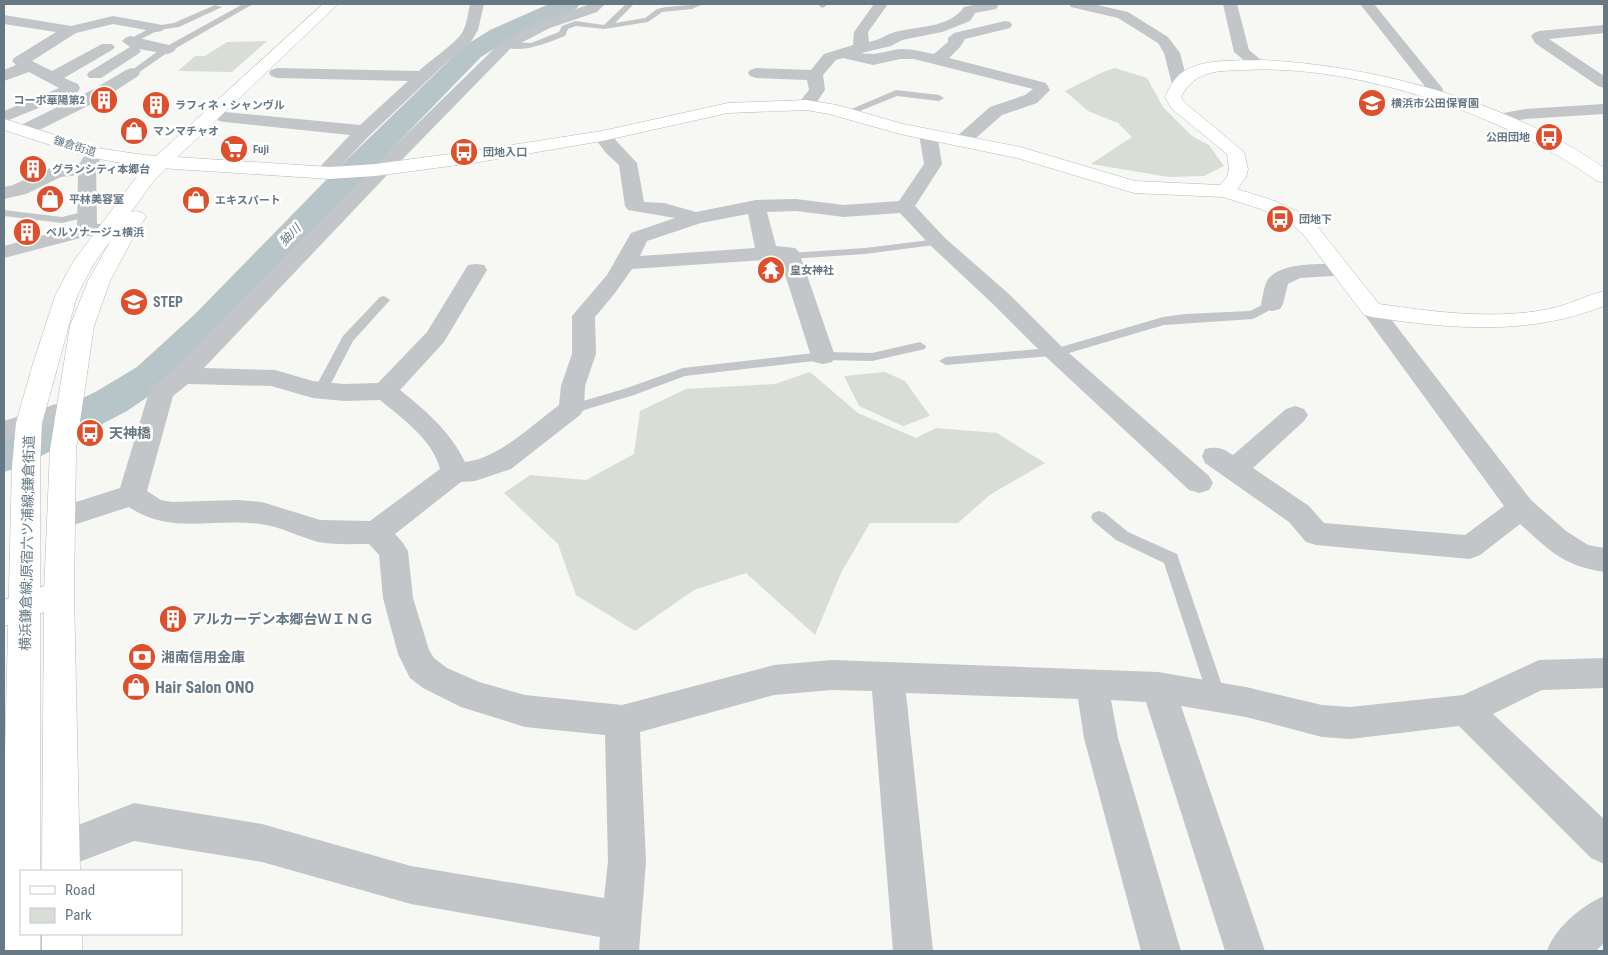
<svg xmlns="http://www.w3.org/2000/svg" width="1608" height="955" font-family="'Roboto Condensed','Noto Sans JP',sans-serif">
  <rect width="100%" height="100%" fill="#f7f7f4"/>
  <path fill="#d8ded5" d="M267,41L232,72L178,71L195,56H205L227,42Z
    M1115,68L1147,78L1163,107L1192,136L1209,145L1224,166L1204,176L1169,177L1091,164L1132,137L1118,123L1088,111L1065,91L1103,72Z
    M810,372L858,413L916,438L936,428L997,433L1045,463L991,494L958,523H870L841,573L815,635L746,573L694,590L635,631L576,595L558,544L504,493L530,475L586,480L634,454L640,411L686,389L775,384Z
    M885,372L905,381L930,416L903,426L859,406L844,376Z"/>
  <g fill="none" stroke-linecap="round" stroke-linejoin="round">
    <path fill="#b8c5c8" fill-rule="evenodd" d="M549,4H580L576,9L508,40L481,57L351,191L221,330L165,385L127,411L20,467L4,472V437L97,391L137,367L195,314L329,177L463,47L490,30Z"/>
    <defs>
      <path id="secondary" d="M1261,60C1374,65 1511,102 1604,168V183L1597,181C1507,116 1358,64 1247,70C1218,71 1196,69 1181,97L1184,102L1244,152L1248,169L1246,177L1237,189L1275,201L1303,214L1317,226L1379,304C1435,312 1493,320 1549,309C1568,305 1585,296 1604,291V306C1528,336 1451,329 1372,317L1364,315L1303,234L1289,222L1261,209L1223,197L1134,193L1017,158L900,134L829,114L806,110L728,113L602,141L473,163L375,176L330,179L144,167L88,157L4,130V119L97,148L144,155L330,167L375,164L473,151L602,131L728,103L806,100L837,105L903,124L1020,147L1135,181L1220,185L1227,177L1229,169L1227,154L1172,109L1165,97C1169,89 1173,80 1180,74C1200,58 1236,61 1261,60Z
        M59,581L70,585L74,594L70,603L4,626V600Z"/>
      <path id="primary" d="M323,4H338L168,166L152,183L131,212L136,211L143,213L146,217L137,230L110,281L94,326L76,449L74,594L80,871H42L44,594L50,449L70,326L88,281L111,240L94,263L77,296L42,423L40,466V871H21V934H40V951H4V794L12,466L16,423L32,367L55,296L73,262L138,175L154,158Z
        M42,934H82V951H42Z"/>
    </defs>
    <use href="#secondary" stroke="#b4babe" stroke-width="1"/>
    <use href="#primary" stroke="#b5babd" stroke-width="1"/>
    <path fill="#c2c6c9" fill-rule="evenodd" d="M243,4H253L164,55L135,75H129L128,73L158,51Z
      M626,4H634L615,23L645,18L657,9L666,7L703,4L692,9L662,12L648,22L604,29L576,26L568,29L565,36C549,42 518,56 502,45L506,42L531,43L559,32L562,26L575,21L604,25Z
      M820,4H828L823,8L819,6Z
      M215,5L222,7L179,27L159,30L133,43L126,41L154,26L174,23Z
      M896,90L939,95L944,98L939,101L897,96L850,115H844L842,113Z
      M4,210L62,217L87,211L92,214L91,216L62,223L4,216Z
      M938,239L942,240L944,242L942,244L865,254L789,259L783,256L789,253L865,248Z
      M384,296L390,300L353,341L326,393H316L314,390L343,336L380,297Z
      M1272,300L1278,304L1276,307L1253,319L1164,325L1062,355L946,365L939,361L946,357L1061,347L1163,317L1185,314L1250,311Z
      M920,342L926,346L925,349L872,361L823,360L685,376L634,395L571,414L566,412L564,409L566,406L624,389L683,368L823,352L872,353Z
      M1099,511L1105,513L1128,532L1177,554L1226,697L1223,703L1217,705L1211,703L1208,697L1164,563L1116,540L1093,521L1091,517L1093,513Z"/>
    <path fill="#c2c6c9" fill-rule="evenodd" d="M470,4H484L478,30L469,45L448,61L370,135L330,177L323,179L316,177L314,173L350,135L225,122L219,121L216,117L219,113L225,112L360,125L408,81L277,78L271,76L269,73L271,70L277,68L419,71C429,61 458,42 463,31C467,23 468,13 470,4Z
      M590,4H605L597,12L550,28L511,48L389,173L204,368L275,370L313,381L344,384L378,383L427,332L468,265L476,264L484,265L487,270L444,342L400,390C426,411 450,431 465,462C498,459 532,425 559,405L561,386L572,354V316L607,275L631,233L675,218L628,210L625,206L619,165L606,153L593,136L596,132L602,131L608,132L637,163L644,202L664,203L696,212L756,200L796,199L844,205L899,201L924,164L919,134L922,130L928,129L934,130L937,134L942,164L915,206L945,238L1009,294L1061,346L1209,476L1213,483L1209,490L1199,493L1189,490L1045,356L993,304L931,246L900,213L844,217L796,211L767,212L776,246L795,248L799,252L835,356L832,362L823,364L814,362L811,356L780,259L632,269L615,293L595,317L596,354L585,386L584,409L580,415L511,469L475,481L461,482L395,534L403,543L408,551L413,598L429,650L434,658L447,668L479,682L525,695L622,705L774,665L832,660L1158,672L1246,687L1322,705L1350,707L1463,695L1539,660L1604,658V688L1542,690L1493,714L1604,819V864L1591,858L1459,726L1350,739L1322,737L1246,717L1181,706L1265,951H1225L1146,702L1111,700L1118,738L1181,951H1141L1084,738L1078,699L906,693L933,951H893L872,691L832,690L774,695L640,732L646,861L639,951H599L600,937L411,904L262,862L134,841L61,869L48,863L42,850L48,837L134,803L262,824L411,866L604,898L608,861L605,735L525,727L461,707L423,688L410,678L398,654L383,598L379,555L369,544C353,544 334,545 318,542C299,537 280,526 260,524C213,518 170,535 129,507L61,529L51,526L47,518L51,510L120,488L149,392L153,386L173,370L375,165L501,42L540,22ZM748,214L755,248L640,256L647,241L701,223ZM188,384L271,386L313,398L344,401L380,400C402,418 433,440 440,469L370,521L320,520L262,502L238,500L172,502L161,500L147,491L173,396Z
      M874,4H888L868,32L869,42C880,40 885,35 895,32C918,26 950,28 964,7L978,4H997L998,6L996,9L975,13L970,21L942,32L902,40L891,46L861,53C878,56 886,50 902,49C913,49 923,52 934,54L948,42V38L954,33L1005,21L1010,22L1012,25L1010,28L965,39L960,47L949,58L1046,83L1050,90L1037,103L1002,115L968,145L962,146L956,145L953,141L956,137L990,107L1025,95L1033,89L914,59H900L873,65L843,58L836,60L823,75L825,90L812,109H800L797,105L809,90L807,80L756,78L750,76L748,73L750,70L756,68L811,70L824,54L853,45L854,32Z
      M1069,4H1093L1128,12L1168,37L1180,53L1188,84L1186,87H1174L1172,84L1164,53L1158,43L1118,18L1071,7Z
      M1223,4H1237L1249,50L1267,65L1265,68H1253L1234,52Z
      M1360,4H1374L1443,89L1440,100H1428L1426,96L1427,89Z
      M4,15L71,26L113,16L157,24L162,25L164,28L162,31L157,32L113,24L76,33L32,61L52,71L102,44H112L115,47L112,50L64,78L78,84L80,88L78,92L4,122V111L59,88L29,72L4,81V70L16,65L12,61L14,58L56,32L4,24Z
      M1604,25V33L1549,39L1604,76V88L1598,86L1535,43L1531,36L1534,33L1539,31Z
      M130,36L173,46L176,49L173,52L168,54L139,49L141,51L138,54L101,78H89L87,75L89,72L130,47L122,41L125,38Z
      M132,68L138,70L140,73L138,76L106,97L31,134L25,135L19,134L16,130L19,126L94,89L126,70Z
      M1604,104V114L1525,119L1499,124L1493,123L1490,119L1493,115L1525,109Z
      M94,147L100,149L103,153L96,168L97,224L127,223L134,225L137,229L134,233L88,236L4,258V246L77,226L78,175L61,177L26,194L4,199V187L13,185L50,168L80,163L88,149Z
      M1340,264L1348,265L1351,270L1348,275L1300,278L1288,284L1283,304L1280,309L1272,311L1264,309L1261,304C1263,296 1264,284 1269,278C1283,262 1320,264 1340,264Z
      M1372,303L1380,305L1531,500L1566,531L1588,545L1604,548V572C1563,566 1550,551 1520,524L1480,555L1470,559L1316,545L1306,542L1289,522L1205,463L1202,456L1205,449C1217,446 1223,448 1233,455L1286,409L1295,406L1304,409L1308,415L1304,421L1253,468L1309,506L1324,523L1465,535L1504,506L1361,310L1364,305Z
      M68,400L77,403L81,409L77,415L4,439V421Z
      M1604,896V943L1596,951H1547C1555,928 1581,906 1604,896Z"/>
    <use href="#secondary" fill="#fff" fill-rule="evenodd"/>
    <use href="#primary" fill="#fff" fill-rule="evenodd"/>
  </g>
  <defs>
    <symbol id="building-disc" viewBox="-11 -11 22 22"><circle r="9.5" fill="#de4f2c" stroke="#fff"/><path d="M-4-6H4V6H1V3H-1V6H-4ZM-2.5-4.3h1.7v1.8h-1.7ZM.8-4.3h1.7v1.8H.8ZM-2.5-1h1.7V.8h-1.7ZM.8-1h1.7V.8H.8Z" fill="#fff"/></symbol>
    <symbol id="school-disc" viewBox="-11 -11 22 22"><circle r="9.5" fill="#de4f2c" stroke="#fff"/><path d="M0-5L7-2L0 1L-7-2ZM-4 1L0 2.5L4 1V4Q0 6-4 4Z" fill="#fff"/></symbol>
    <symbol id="shop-disc" viewBox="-11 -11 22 22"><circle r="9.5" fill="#de4f2c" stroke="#fff"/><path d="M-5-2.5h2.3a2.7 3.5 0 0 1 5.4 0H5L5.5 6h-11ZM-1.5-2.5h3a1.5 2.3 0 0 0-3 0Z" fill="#fff"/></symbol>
    <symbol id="bus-disc" viewBox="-11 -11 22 22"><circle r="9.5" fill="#de4f2c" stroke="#fff"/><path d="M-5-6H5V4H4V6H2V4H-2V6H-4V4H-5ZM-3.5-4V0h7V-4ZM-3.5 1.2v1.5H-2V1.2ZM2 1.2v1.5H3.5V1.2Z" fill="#fff"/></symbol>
    <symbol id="supermarket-disc" viewBox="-11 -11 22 22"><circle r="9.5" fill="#de4f2c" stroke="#fff"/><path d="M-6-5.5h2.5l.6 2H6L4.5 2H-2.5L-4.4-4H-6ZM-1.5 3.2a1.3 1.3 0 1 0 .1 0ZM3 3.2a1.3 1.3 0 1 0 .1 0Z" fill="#fff"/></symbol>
    <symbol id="temple-disc" viewBox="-11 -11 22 22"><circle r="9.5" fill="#de4f2c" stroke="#fff"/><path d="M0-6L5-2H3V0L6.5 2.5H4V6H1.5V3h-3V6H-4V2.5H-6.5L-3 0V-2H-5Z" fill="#fff"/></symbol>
    <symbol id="bank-disc" viewBox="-11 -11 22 22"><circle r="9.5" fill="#de4f2c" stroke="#fff"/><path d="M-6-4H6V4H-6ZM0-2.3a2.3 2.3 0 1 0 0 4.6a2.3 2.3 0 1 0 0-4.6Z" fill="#fff"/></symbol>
  </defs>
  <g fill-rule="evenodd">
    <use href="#building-disc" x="88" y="84" width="32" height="32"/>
    <use href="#school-disc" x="1356" y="87" width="32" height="32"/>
    <use href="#building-disc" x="140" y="89" width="32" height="32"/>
    <use href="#shop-disc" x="118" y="115" width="32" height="32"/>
    <use href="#bus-disc" x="1533" y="121" width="32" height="32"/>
    <use href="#supermarket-disc" x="218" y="133" width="32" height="32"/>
    <use href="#bus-disc" x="448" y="136" width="32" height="32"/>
    <use href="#building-disc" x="17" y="153" width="32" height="32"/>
    <use href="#shop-disc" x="34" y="183" width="32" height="32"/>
    <use href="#shop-disc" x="180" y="184" width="32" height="32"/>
    <use href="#bus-disc" x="1264" y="203" width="32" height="32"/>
    <use href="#building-disc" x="11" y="216" width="32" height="32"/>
    <use href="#temple-disc" x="755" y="254" width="32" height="32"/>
    <use href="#school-disc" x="118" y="286" width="32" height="32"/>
    <use href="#bus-disc" x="74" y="417" width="32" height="32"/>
    <use href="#building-disc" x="157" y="603" width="32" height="32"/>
    <use href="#bank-disc" x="126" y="641" width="32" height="32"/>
    <use href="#shop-disc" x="120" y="671" width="32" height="32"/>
  </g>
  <g text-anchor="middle" stroke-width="5" stroke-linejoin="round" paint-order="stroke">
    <g font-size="11" font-weight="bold" fill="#667884" stroke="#fff" text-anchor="start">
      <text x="85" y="104" text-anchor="end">コーポ華陽第2</text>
      <text x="1391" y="107">横浜市公田保育園</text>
      <text x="175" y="109">ラフィネ・シャンヴル</text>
      <text x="153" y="135">マンマチャオ</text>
      <text x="1530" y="141" text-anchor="end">公田団地</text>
      <text x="253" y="153">Fuji</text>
      <text x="483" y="156">団地入口</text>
      <text x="52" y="173">グランシティ本郷台</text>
      <text x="69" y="203">平林美容室</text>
      <text x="215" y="204">エキスパート</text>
      <text x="1299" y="223">団地下</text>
      <text x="46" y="236">ペルソナージュ横浜</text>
      <text x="790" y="274">皇女神社</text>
    </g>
    <g font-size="11" fill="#667884" stroke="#fff">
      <text transform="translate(75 146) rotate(17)" y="4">鎌倉街道</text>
    </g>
    <g font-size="12" font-style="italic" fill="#627980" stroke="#fff">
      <text transform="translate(290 235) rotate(-45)" y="4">㹨川</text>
    </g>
    <g font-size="14" font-weight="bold" fill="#667884" stroke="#fff" text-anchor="start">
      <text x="153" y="307">STEP</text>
      <text x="109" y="438">天神橋</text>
      <text x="192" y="624">アルカーデン本郷台ＷＩＮＧ</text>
      <text x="161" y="662">湘南信用金庫</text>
    </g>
    <g font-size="14" fill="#667884" stroke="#fff">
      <text transform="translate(27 543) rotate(-89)" y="5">横浜鎌倉線;原宿六ツ浦線;鎌倉街道</text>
    </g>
    <g font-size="16" font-weight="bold" fill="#667884" stroke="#fff" text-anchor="start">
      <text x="155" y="693">Hair Salon ONO</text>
    </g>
  </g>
  <rect width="1608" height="955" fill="none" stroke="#667884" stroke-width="10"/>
  <rect x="20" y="870" width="162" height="65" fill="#ffffff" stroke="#c2c9ce"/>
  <rect x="30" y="886" width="25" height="8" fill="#ffffff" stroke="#c2c9ce"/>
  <text x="65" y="895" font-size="15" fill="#667884">Road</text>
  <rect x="30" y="908" width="25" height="15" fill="#d8ded5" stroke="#c2c9ce"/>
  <text x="65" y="920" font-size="15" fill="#667884">Park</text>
</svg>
